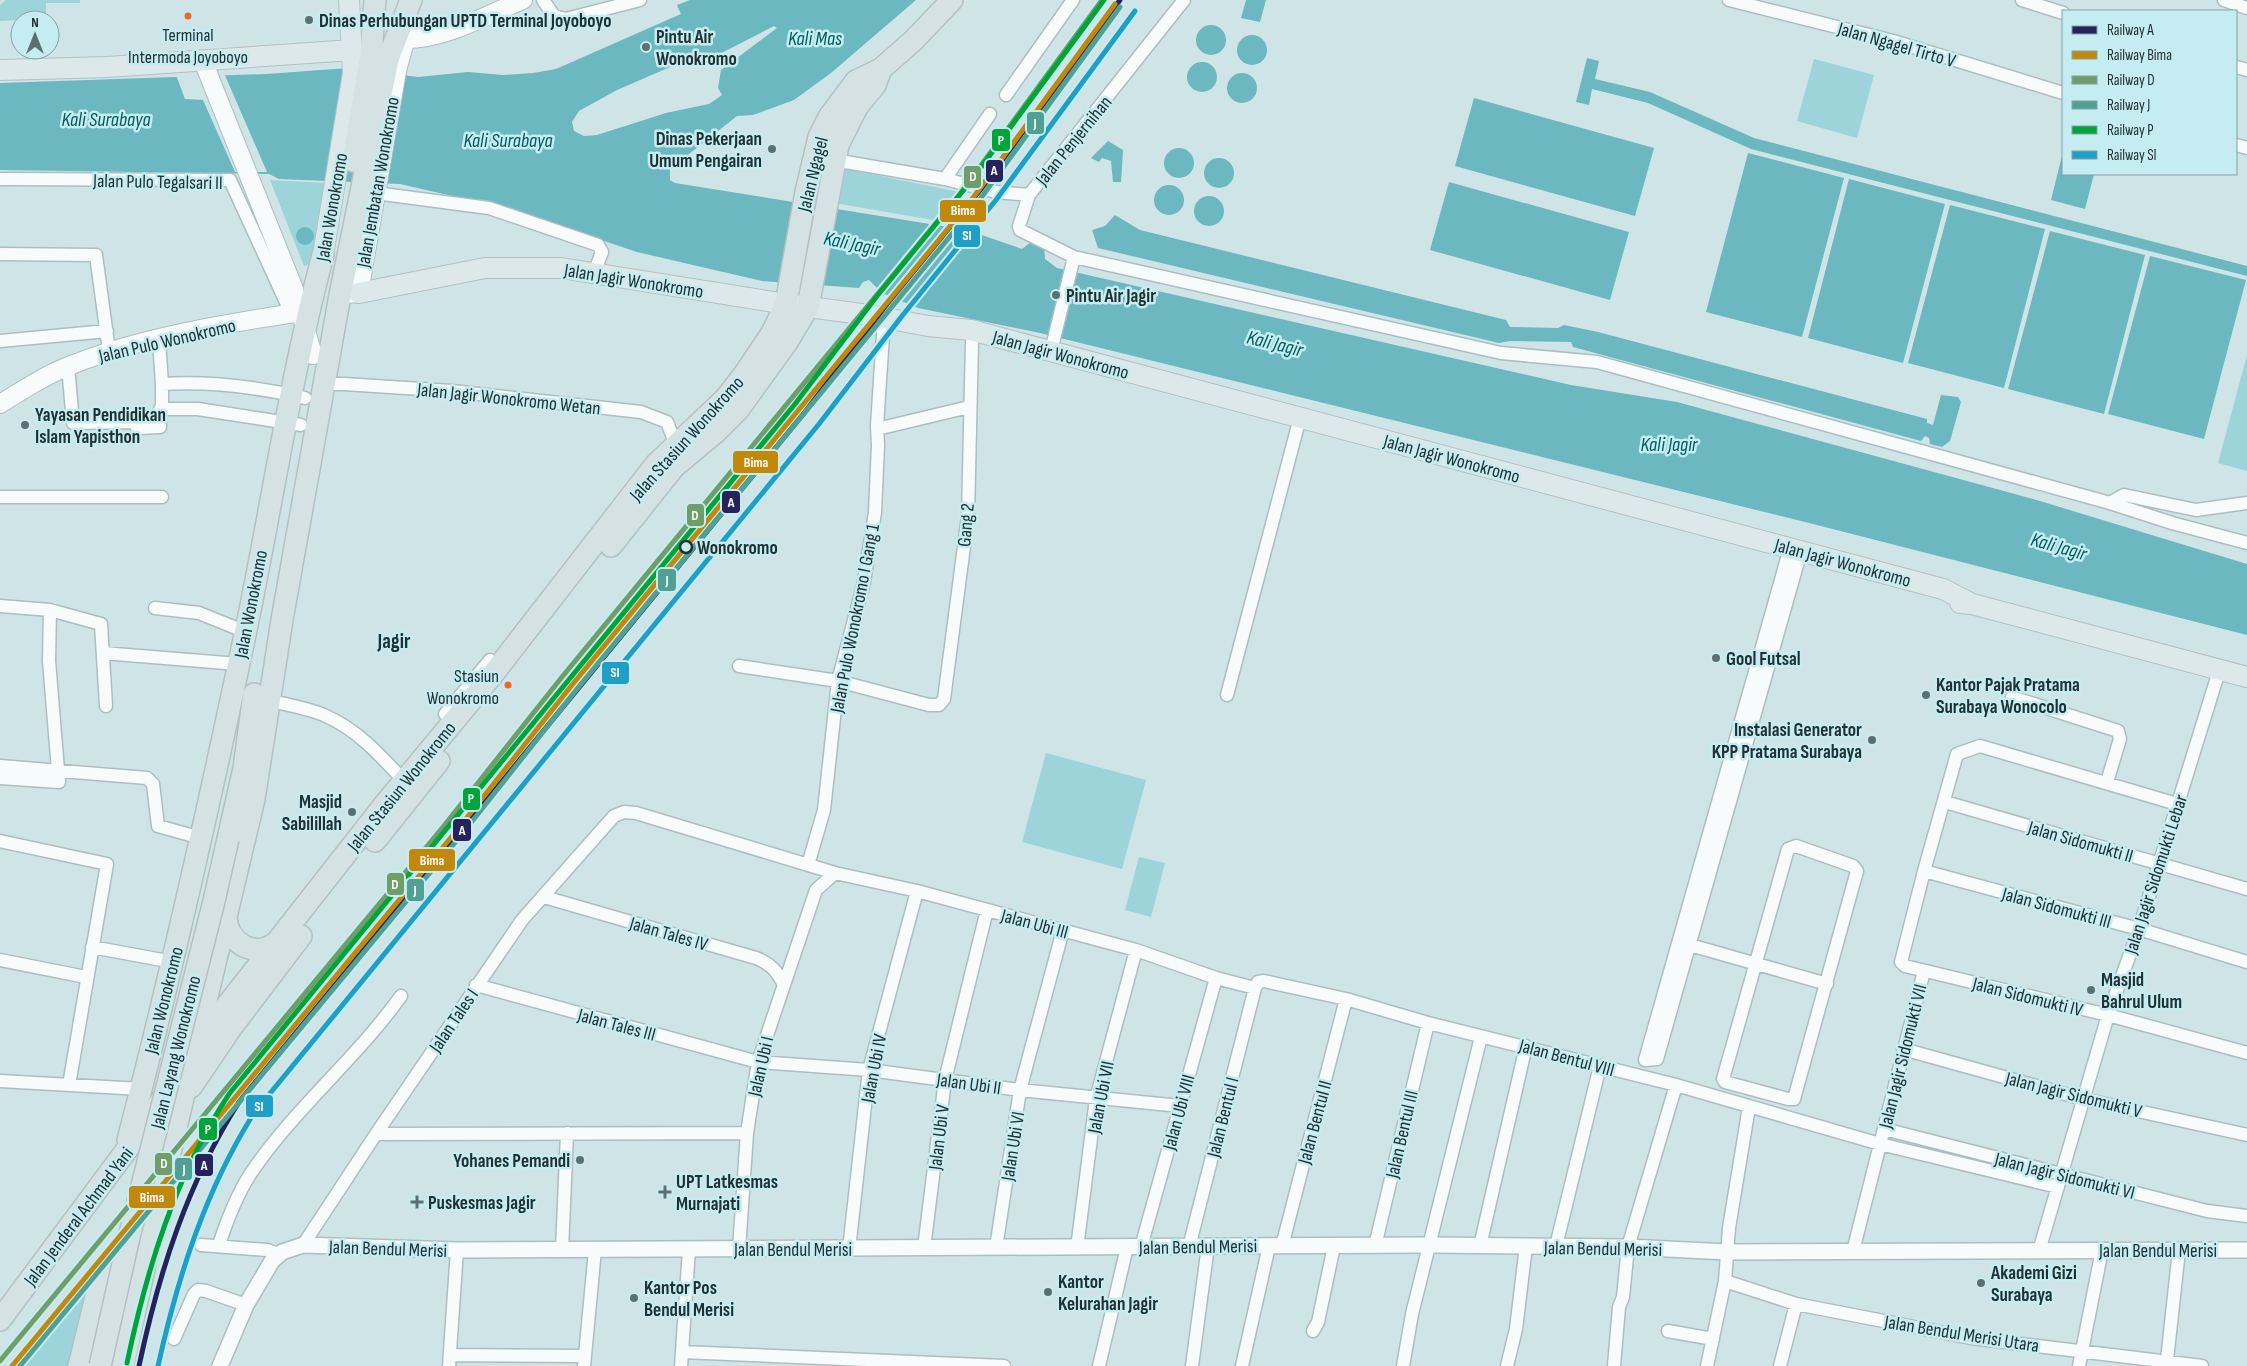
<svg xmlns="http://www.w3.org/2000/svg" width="2247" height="1366" font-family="'Sofia Sans Condensed',sans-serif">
  <rect width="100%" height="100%" fill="#cee4e6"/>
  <path fill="#9cd4da" d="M6,0H80V3H46V19L0,21V5Z
    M1814,59L1874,75L1857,138L1797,121Z
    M842,168L959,192L939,221L834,203Z
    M270,180L328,183L313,264L304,266Z
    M2247,355V471L2218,463Z
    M1046,753L1146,780L1122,869L1022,842Z
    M1139,857L1165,863L1151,917L1125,910Z
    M107,1259L109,1261L76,1366H23L101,1263Z"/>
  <path fill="#6bb8c0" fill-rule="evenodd" d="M690,0H916L831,73L794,100L753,115L737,116L670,169V180L675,183L967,230L1022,249L1031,242L1044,244L1045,259L1057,268L1571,385L1677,402L2040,501L2247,564V635L1813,524L1040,333L918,308L882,293L869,280L863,282L859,288L762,281L637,252L509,209L400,184L279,179L269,174L0,170V83L267,74L348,68L418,77L468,72L503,75L533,73L556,69L681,14L677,5ZM774,26L777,28L721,70L718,88L722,95L709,104L666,113L597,135L584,136L574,131L572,122L579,111L617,90L698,55L702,63Z
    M1246,0H1266L1260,22L1241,18Z
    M1196 40a15 15 0 1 1 30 0a15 15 0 1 1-30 0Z
    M1237 50a15 15 0 1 1 30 0a15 15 0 1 1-30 0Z
    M1587,58L1599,61L1595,79L1650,92L1754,138L2247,266V276L1751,149L1648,103L1592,89L1589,105L1576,102Z
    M1187 77a15 15 0 1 1 30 0a15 15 0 1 1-30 0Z
    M1227 88a15 15 0 1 1 30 0a15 15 0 1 1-30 0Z
    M1474,98L1654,148L1635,216L1455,166Z
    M1108,141L1123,150L1121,182H1113L1111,161L1102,158L1099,162L1091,158Z
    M1164 163a15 15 0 1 1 30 0a15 15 0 1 1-30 0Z
    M2063,152V174H2094L2085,209L2051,200Z
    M1748,153L1844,178L1802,337L1706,312Z
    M1204 173a15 15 0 1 1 30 0a15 15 0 1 1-30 0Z
    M1849,179L1945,204L1903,363L1808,338Z
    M1449,182L1629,232L1610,300L1430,250Z
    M1154 200a15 15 0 1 1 30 0a15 15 0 1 1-30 0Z
    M1194 211a15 15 0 1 1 30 0a15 15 0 1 1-30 0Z
    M1950,205L2045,229L2004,388L1908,363Z
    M1115,215L1140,230L1506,320L1510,327L1558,328L1564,325L1598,332L1927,419V423L1933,425L1941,395L1958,397L1961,402L1950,441L1942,447L1930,444L1929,438L1925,436L1921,441L1573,347L1571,342L1510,341L1499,343L1098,248L1092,230L1105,226Z
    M296 236a9 9 0 1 1 18 0a9 9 0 1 1-18 0Z
    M2050,231L2145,255L2104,414L2008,389Z
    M2150,256L2246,280L2204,439L2108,414Z"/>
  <path fill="#cee4e6" d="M224,73L267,172H235L203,100L185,99L176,75Z"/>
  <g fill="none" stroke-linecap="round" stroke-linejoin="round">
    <defs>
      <path id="minor" d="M543,0L554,16L566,19L640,0
        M1729,0L1893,41L2063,93
        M2022,0L2063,13
        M2224,0L2247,8
        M2236,67L2247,70
        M1006,95L1073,0
        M2236,145L2247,148
        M834,160L945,179L996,192L1029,195
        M0,179L230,180L291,313
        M945,179L990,114
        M375,193L489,208L598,245L602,252L594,273
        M0,254L96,255L109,351
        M1074,257L1501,353L1597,362L2110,503L2124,495L2196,510L2247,503
        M159,340L162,384
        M0,341L107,331
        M1051,351L1074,257L1020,230L1019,226L1029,195L1184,0
        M68,366L73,423L137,422V428L160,427V409H198L301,425
        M323,384H344L452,391L641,412L667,422L676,445
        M162,409V384C211,381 258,387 305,398
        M877,429L969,407
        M0,497H162
        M2110,503L2172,523L2247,543
        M1790,548L1645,1060L1657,1059L1801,551
        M0,606L50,610L101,624L106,706
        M155,608L199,613L246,632
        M103,653L238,664
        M739,666L838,681L929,705H939L944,699L968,516L972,342
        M1227,695L1297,429
        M2012,697L2118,731L2120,739L2107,782
        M268,700C287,705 307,708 324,715C358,730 380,755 404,781
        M445,714L490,660
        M0,766L147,778L153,784L158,826L201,838
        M0,778L59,782L49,661L50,610
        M1945,802L2247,889
        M2177,804L1980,746L1957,754L1924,871L1901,962L1905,966L2108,1015L2247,1053
        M0,841L107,864L69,1085
        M1796,846L1853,866L1857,871L1794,1099H1788L1725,1082L1723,1079L1788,849Z
        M808,865L824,810L838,681L864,582L875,512L878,445L877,426L884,319
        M1924,871L2139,929L2247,962
        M544,897L756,958C771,964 777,971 784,985
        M1683,943L1827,984
        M92,947L173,962
        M0,960L86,977
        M476,985L758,1062L869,1070L1020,1090L1180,1106
        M1903,1049L2083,1099L2247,1135
        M0,1081L141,1089
        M1884,1129L2207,1211L2247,1216
        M376,1134L747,1133
        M201,1245L267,1250L278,1254
        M219,1245C227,1220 236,1196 251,1173C294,1109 356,1059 401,996
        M303,1245L376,1134L522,920L614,816L624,812L636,813L835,873L917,891L1136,950L1216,978L1255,988
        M1282,1246L1346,999
        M1375,1246L1428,1023
        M1480,1246L1526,1046
        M1556,1246L1600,1066
        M1141,1247L1216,978
        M1189,1247L1255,988L1258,982L1264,981L1346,999L1428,1023L1676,1085L1880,1144L2058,1187
        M924,1248L945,1080L987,910
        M996,1248L1020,1090L1063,930
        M1077,1248L1096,1099L1136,950
        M739,1249L747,1133L758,1062L816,890L835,873
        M849,1249L869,1070L917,891
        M562,1250L567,1133
        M1853,1251L1924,971
        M2039,1251L2108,1015L2139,929L2219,671
        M1725,1281L1796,1304L1971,1338L2202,1366
        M1313,1331L1318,1322L1334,1246
        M1668,1331L1713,1339
        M174,1339L194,1294L198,1290L206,1291L246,1305
        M682,1352L1004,1366
        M450,1355L585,1356
        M2167,1360L2179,1250
        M449,1366L457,1250
        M584,1366L595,1250
        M681,1366L689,1249
        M1099,1366L1127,1247
        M1192,1366L1208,1246
        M1242,1366L1269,1246
        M1403,1366L1412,1314L1481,1037
        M1507,1366L1516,1329L1526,1246
        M1614,1366L1619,1307L1623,1297L1628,1247L1676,1085
        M1707,1366L1725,1281L1729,1228L1749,1107
        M1780,1366L1796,1304
        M2079,1366L2102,1250"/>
      <path id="tertiary" d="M220,1366L246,1305L272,1261L282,1252L303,1245L457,1250L1430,1245L1628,1247L1727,1252L2247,1250"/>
      <path id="secondary" d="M406,39C446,39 486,15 523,0
        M203,61L294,289L313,355
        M345,294L359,293L397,71L408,30
        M0,404C24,389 47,374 74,364C142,337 229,323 301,312"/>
      <path id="primary" d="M0,70L108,67L352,50
        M323,255L353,73L349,0
        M359,293L485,268H561L786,304L869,315L928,326L971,330L1943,589L1972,604
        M1960,603L1972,604L2247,677"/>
      <path id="trunk" d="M353,161L371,55L375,0
        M611,546L674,467L716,432L738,410L787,342L808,307L838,145L857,107L875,85L881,69
        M228,839L244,768L254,694
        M375,841L439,761
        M226,916C227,944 256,960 278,941
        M191,1087L231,1028L301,936
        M128,1140C172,971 210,801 246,630C272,505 290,379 323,255
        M0,1320L137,1136L225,1008L385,804L493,674L656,464L725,399L743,376L772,333L786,304L806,192L819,137L829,117L856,81L881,69L914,40L952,0
        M79,1366L96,1297L104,1281L127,1250
        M123,1366L160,1195L254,799L282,620L340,295L388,59L411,0"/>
    </defs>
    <use href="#minor" stroke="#adbec0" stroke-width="15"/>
    <use href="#tertiary" stroke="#adbec0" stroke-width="18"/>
    <use href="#secondary" stroke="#adbec0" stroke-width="20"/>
    <use href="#primary" stroke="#b5c0c2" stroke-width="22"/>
    <use href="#trunk" stroke="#b5c0c2" stroke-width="24"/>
    <use href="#minor" stroke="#f8fbfb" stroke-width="12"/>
    <use href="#tertiary" stroke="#f8fbfb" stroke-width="15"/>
    <use href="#secondary" stroke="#f8fbfb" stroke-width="18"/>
    <use href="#primary" stroke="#dce8e9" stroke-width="20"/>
    <use href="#trunk" stroke="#d4e2e4" stroke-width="21"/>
    <defs>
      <path id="trunk-bridge" d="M100,1366L129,1237L214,901L228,839"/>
    </defs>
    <use href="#trunk-bridge" stroke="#b5c0c2" stroke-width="24" stroke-linecap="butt"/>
    <use href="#trunk-bridge" stroke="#d4e2e4" stroke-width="21"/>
    <defs>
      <path id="rail-1" d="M139,1366C159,1272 187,1184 239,1102L805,412L887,304L981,189L1120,0"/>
      <path id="rail-2" d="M12,1366L453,835L572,685L970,202L1115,4"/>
      <path id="rail-3" d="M0,1361L443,827L562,677L960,194L1102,0"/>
      <path id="rail-4" d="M20,1366L458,839L577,689L975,206L1120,7"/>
      <path id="rail-5" d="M127,1363C147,1268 175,1176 229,1094L795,404L877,296L971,181L1104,0"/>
      <path id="rail-6" d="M158,1366C178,1276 205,1191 254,1113L819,424L902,316L996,200L1135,11"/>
    </defs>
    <use href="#rail-1" stroke="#c4ecf1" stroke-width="9"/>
    <use href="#rail-2" stroke="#c4ecf1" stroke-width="9"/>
    <use href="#rail-3" stroke="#c4ecf1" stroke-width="9"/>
    <use href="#rail-4" stroke="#c4ecf1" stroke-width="9"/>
    <use href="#rail-5" stroke="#c4ecf1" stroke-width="9"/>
    <use href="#rail-6" stroke="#c4ecf1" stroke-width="9"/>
    <use href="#rail-1" stroke="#26225e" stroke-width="5"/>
    <use href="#rail-2" stroke="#c2880c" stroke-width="5"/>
    <use href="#rail-3" stroke="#6f9e68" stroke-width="5"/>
    <use href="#rail-4" stroke="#50a094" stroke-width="5"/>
    <use href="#rail-5" stroke="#00a53a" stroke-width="5"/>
    <use href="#rail-6" stroke="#209fc6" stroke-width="5"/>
  </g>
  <g fill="#f26522" stroke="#c4ecf1" stroke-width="2">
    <circle cx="188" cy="16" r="4.5"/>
    <circle cx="508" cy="685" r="4.5"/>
  </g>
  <g fill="#5e6f71" stroke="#c4ecf1" stroke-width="2">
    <circle cx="309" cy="20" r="5"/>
    <circle cx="646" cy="47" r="5"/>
    <circle cx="772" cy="149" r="5"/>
    <circle cx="1056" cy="295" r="5"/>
    <circle cx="25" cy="425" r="5"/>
    <circle cx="1716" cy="658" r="5"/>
    <circle cx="1926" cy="695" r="5"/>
    <circle cx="1872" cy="740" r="5"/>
    <circle cx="352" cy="812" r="5"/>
    <circle cx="2091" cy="990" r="5"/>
    <circle cx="580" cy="1160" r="5"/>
    <path d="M662.5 1184.5h5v5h5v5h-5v5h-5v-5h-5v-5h5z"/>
    <path d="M414.5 1194.5h5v5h5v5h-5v5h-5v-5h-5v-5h5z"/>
    <circle cx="1981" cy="1283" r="5"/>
    <circle cx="1048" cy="1292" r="5"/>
    <circle cx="634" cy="1298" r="5"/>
  </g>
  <circle fill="#c4ecf1" stroke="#213032" stroke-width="2.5" cx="686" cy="547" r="6"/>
  <g text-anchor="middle" stroke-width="5" stroke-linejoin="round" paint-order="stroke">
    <g font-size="18" fill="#213032" stroke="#c4ecf1">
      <text x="188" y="41">Terminal<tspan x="188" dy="22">Intermoda Joyoboyo</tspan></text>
      <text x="499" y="682" text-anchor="end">Stasiun<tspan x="499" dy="22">Wonokromo</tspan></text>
    </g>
    <g font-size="19" font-weight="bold" fill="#213032" stroke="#c4ecf1" text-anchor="start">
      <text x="319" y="27">Dinas Perhubungan UPTD Terminal Joyoboyo</text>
      <text x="656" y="43">Pintu Air<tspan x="656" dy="22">Wonokromo</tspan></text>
      <text x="762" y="145" text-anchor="end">Dinas Pekerjaan<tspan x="762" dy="22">Umum Pengairan</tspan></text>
      <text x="1066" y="302">Pintu Air Jagir</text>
      <text x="35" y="421">Yayasan Pendidikan<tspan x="35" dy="22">Islam Yapisthon</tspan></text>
      <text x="1726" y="665">Gool Futsal</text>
      <text x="1936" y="691">Kantor Pajak Pratama<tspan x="1936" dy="22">Surabaya Wonocolo</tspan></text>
      <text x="1862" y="736" text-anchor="end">Instalasi Generator<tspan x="1862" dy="22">KPP Pratama Surabaya</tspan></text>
      <text x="342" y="808" text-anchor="end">Masjid<tspan x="342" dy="22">Sabilillah</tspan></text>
      <text x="2101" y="986">Masjid<tspan x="2101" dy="22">Bahrul Ulum</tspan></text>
      <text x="570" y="1167" text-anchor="end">Yohanes Pemandi</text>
      <text x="676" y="1188">UPT Latkesmas<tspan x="676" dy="22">Murnajati</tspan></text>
      <text x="428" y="1209">Puskesmas Jagir</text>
      <text x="1991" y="1279">Akademi Gizi<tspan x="1991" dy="22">Surabaya</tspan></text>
      <text x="1058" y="1288">Kantor<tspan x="1058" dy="22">Kelurahan Jagir</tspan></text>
      <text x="644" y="1294">Kantor Pos<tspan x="644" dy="22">Bendul Merisi</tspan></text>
    </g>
    <g font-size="19" fill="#213032" stroke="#c4ecf1">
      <text transform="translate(1897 44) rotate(16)" y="7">Jalan Ngagel Tirto V</text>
      <text transform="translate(1073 140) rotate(-51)" y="7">Jalan Penjernihan</text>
      <text transform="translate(812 174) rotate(-76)" y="7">Jalan Ngagel</text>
      <text transform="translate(158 181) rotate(1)" y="7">Jalan Pulo Tegalsari II</text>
      <text transform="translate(377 182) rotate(-80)" y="7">Jalan Jembatan Wonokromo</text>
      <text transform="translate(331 207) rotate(-80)" y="7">Jalan Wonokromo</text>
      <text transform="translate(634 280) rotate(9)" y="7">Jalan Jagir Wonokromo</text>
      <text transform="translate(167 340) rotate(-13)" y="7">Jalan Pulo Wonokromo</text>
      <text transform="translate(1061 354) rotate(15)" y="7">Jalan Jagir Wonokromo</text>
      <text transform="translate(509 398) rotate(6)" y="7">Jalan Jagir Wonokromo Wetan</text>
      <text transform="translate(686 438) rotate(-48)" y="7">Jalan Stasiun Wonokromo</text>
      <text transform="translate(1452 458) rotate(15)" y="7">Jalan Jagir Wonokromo</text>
      <text transform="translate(965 525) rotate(-85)" y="7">Gang 2</text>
      <text transform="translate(1843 562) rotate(15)" y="7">Jalan Jagir Wonokromo</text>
      <text transform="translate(250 604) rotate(-79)" y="7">Jalan Wonokromo</text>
      <text transform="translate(854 618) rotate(-79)" y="7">Jalan Pulo Wonokromo I Gang 1</text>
      <text transform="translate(401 786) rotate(-51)" y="7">Jalan Stasiun Wonokromo</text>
      <text transform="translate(2081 841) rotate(16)" y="7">Jalan Sidomukti II</text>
      <text transform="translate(2155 874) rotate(-72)" y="7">Jalan Jagir Sidomukti Lebar</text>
      <text transform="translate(2057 907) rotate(15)" y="7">Jalan Sidomukti III</text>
      <text transform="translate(1035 923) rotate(15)" y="7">Jalan Ubi III</text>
      <text transform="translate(669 933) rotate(16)" y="7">Jalan Tales IV</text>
      <text transform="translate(2028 996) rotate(14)" y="7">Jalan Sidomukti IV</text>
      <text transform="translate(163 1000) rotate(-76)" y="7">Jalan Wonokromo</text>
      <text transform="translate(453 1020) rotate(-56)" y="7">Jalan Tales I</text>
      <text transform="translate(617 1024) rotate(15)" y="7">Jalan Tales III</text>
      <text transform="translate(175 1052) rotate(-76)" y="7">Jalan Layang Wonokromo</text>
      <text transform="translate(1902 1056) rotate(-76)" y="7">Jalan Jagir Sidomukti VII</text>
      <text transform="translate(1567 1057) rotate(15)" y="7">Jalan Bentul VIII</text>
      <text transform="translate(760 1066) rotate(-77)" y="7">Jalan Ubi I</text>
      <text transform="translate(873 1068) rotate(-79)" y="7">Jalan Ubi IV</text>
      <text transform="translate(969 1083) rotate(8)" y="7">Jalan Ubi II</text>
      <text transform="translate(2074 1094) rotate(14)" y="7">Jalan Jagir Sidomukti V</text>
      <text transform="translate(1100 1097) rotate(-79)" y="7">Jalan Ubi VII</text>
      <text transform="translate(1178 1112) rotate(-75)" y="7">Jalan Ubi VIII</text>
      <text transform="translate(1222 1117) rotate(-76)" y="7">Jalan Bentul I</text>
      <text transform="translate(1314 1122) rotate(-75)" y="7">Jalan Bentul II</text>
      <text transform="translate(1401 1134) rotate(-77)" y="7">Jalan Bentul III</text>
      <text transform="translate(938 1137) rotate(-83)" y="7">Jalan Ubi V</text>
      <text transform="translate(1012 1146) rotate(-81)" y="7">Jalan Ubi VI</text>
      <text transform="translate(2065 1175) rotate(14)" y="7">Jalan Jagir Sidomukti VI</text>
      <text transform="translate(78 1216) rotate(-53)" y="7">Jalan Jenderal Achmad Yani</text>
      <text transform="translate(1198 1246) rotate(-1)" y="7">Jalan Bendul Merisi</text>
      <text transform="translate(388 1248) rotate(2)" y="7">Jalan Bendul Merisi</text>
      <text transform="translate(1603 1248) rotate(1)" y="7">Jalan Bendul Merisi</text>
      <text x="793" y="1256">Jalan Bendul Merisi</text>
      <text x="2158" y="1257">Jalan Bendul Merisi</text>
      <text transform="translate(1962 1333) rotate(9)" y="7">Jalan Bendul Merisi Utara</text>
    </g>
    <g font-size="19" font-weight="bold" fill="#213032" stroke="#c4ecf1" text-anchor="start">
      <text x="697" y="554">Wonokromo</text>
    </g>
    <g font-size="20" font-style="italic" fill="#005a62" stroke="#c4ecf1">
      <text x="815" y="45">Kali Mas</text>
      <text x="106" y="126">Kali Surabaya</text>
      <text x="508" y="147">Kali Surabaya</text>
      <text transform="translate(852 243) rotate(12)" y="7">Kali Jagir</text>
      <text transform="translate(1275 343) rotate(14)" y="7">Kali Jagir</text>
      <text x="1669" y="451">Kali Jagir</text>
      <text transform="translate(2059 546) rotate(16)" y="7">Kali Jagir</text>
    </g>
    <g font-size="21" font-weight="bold" fill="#213032" stroke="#c4ecf1">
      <text x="394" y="648">Jagir</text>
    </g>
  </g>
  <g stroke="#c4ecf1" stroke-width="2">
    <rect x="1026" y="111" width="19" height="24" rx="5" fill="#50a094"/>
    <rect x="991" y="128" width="20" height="24" rx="5" fill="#00a53a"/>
    <rect x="985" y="159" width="19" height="24" rx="5" fill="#26225e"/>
    <rect x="963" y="165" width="19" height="24" rx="5" fill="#6f9e68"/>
    <rect x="939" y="199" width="48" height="24" rx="5" fill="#c2880c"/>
    <rect x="953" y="224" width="28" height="24" rx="5" fill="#209fc6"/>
    <rect x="732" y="450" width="47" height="24" rx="5" fill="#c2880c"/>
    <rect x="721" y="490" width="20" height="24" rx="5" fill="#26225e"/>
    <rect x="686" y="503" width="19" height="24" rx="5" fill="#6f9e68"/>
    <rect x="657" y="568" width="20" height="24" rx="5" fill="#50a094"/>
    <rect x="601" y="661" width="29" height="24" rx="5" fill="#209fc6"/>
    <rect x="462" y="787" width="19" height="24" rx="5" fill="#00a53a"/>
    <rect x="452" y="818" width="20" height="24" rx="5" fill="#26225e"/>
    <rect x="408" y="848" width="48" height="24" rx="5" fill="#c2880c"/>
    <rect x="386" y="872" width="19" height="24" rx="5" fill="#6f9e68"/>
    <rect x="406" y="878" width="19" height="24" rx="5" fill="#50a094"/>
    <rect x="245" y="1094" width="29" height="24" rx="5" fill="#209fc6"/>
    <rect x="198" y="1117" width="20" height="24" rx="5" fill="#00a53a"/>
    <rect x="154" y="1152" width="19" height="24" rx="5" fill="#6f9e68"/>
    <rect x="194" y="1153" width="20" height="24" rx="5" fill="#26225e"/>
    <rect x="174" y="1157" width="19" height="24" rx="5" fill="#50a094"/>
    <rect x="128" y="1185" width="48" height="24" rx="5" fill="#c2880c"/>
  </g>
  <g font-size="14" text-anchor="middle" font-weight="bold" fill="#fff">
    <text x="1035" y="128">J</text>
    <text x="1001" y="145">P</text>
    <text x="994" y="175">A</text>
    <text x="973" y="181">D</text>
    <text x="963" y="215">Bima</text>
    <text x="967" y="240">SI</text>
    <text x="756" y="467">Bima</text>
    <text x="731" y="507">A</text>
    <text x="695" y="520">D</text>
    <text x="667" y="585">J</text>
    <text x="615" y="677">SI</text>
    <text x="471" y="803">P</text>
    <text x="462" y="835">A</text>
    <text x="432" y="865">Bima</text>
    <text x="395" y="889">D</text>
    <text x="415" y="895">J</text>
    <text x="259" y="1111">SI</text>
    <text x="208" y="1134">P</text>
    <text x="164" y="1168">D</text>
    <text x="204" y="1170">A</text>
    <text x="184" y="1174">J</text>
    <text x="152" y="1202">Bima</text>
  </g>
  <rect x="2062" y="10" width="175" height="165" fill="#c4ecf1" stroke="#83a1a5"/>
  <rect x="2072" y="26" width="25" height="8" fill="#26225e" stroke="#83a1a5"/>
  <text x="2107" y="35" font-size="15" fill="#213032">Railway A</text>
  <rect x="2072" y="51" width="25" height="8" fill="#c2880c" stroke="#83a1a5"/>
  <text x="2107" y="60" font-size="15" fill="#213032">Railway Bima</text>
  <rect x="2072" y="76" width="25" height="8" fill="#6f9e68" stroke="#83a1a5"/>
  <text x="2107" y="85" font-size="15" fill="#213032">Railway D</text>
  <rect x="2072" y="101" width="25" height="8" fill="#50a094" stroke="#83a1a5"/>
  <text x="2107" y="110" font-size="15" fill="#213032">Railway J</text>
  <rect x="2072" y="126" width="25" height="8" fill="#00a53a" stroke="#83a1a5"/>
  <text x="2107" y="135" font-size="15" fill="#213032">Railway P</text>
  <rect x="2072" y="151" width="25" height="8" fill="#209fc6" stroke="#83a1a5"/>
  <text x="2107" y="160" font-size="15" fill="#213032">Railway SI</text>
  <g transform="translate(35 35)"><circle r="24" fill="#c4ecf1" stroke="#83a1a5"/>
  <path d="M0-4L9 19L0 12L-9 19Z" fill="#5e6f71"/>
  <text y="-8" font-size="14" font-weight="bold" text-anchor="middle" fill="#213032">N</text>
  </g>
</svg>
